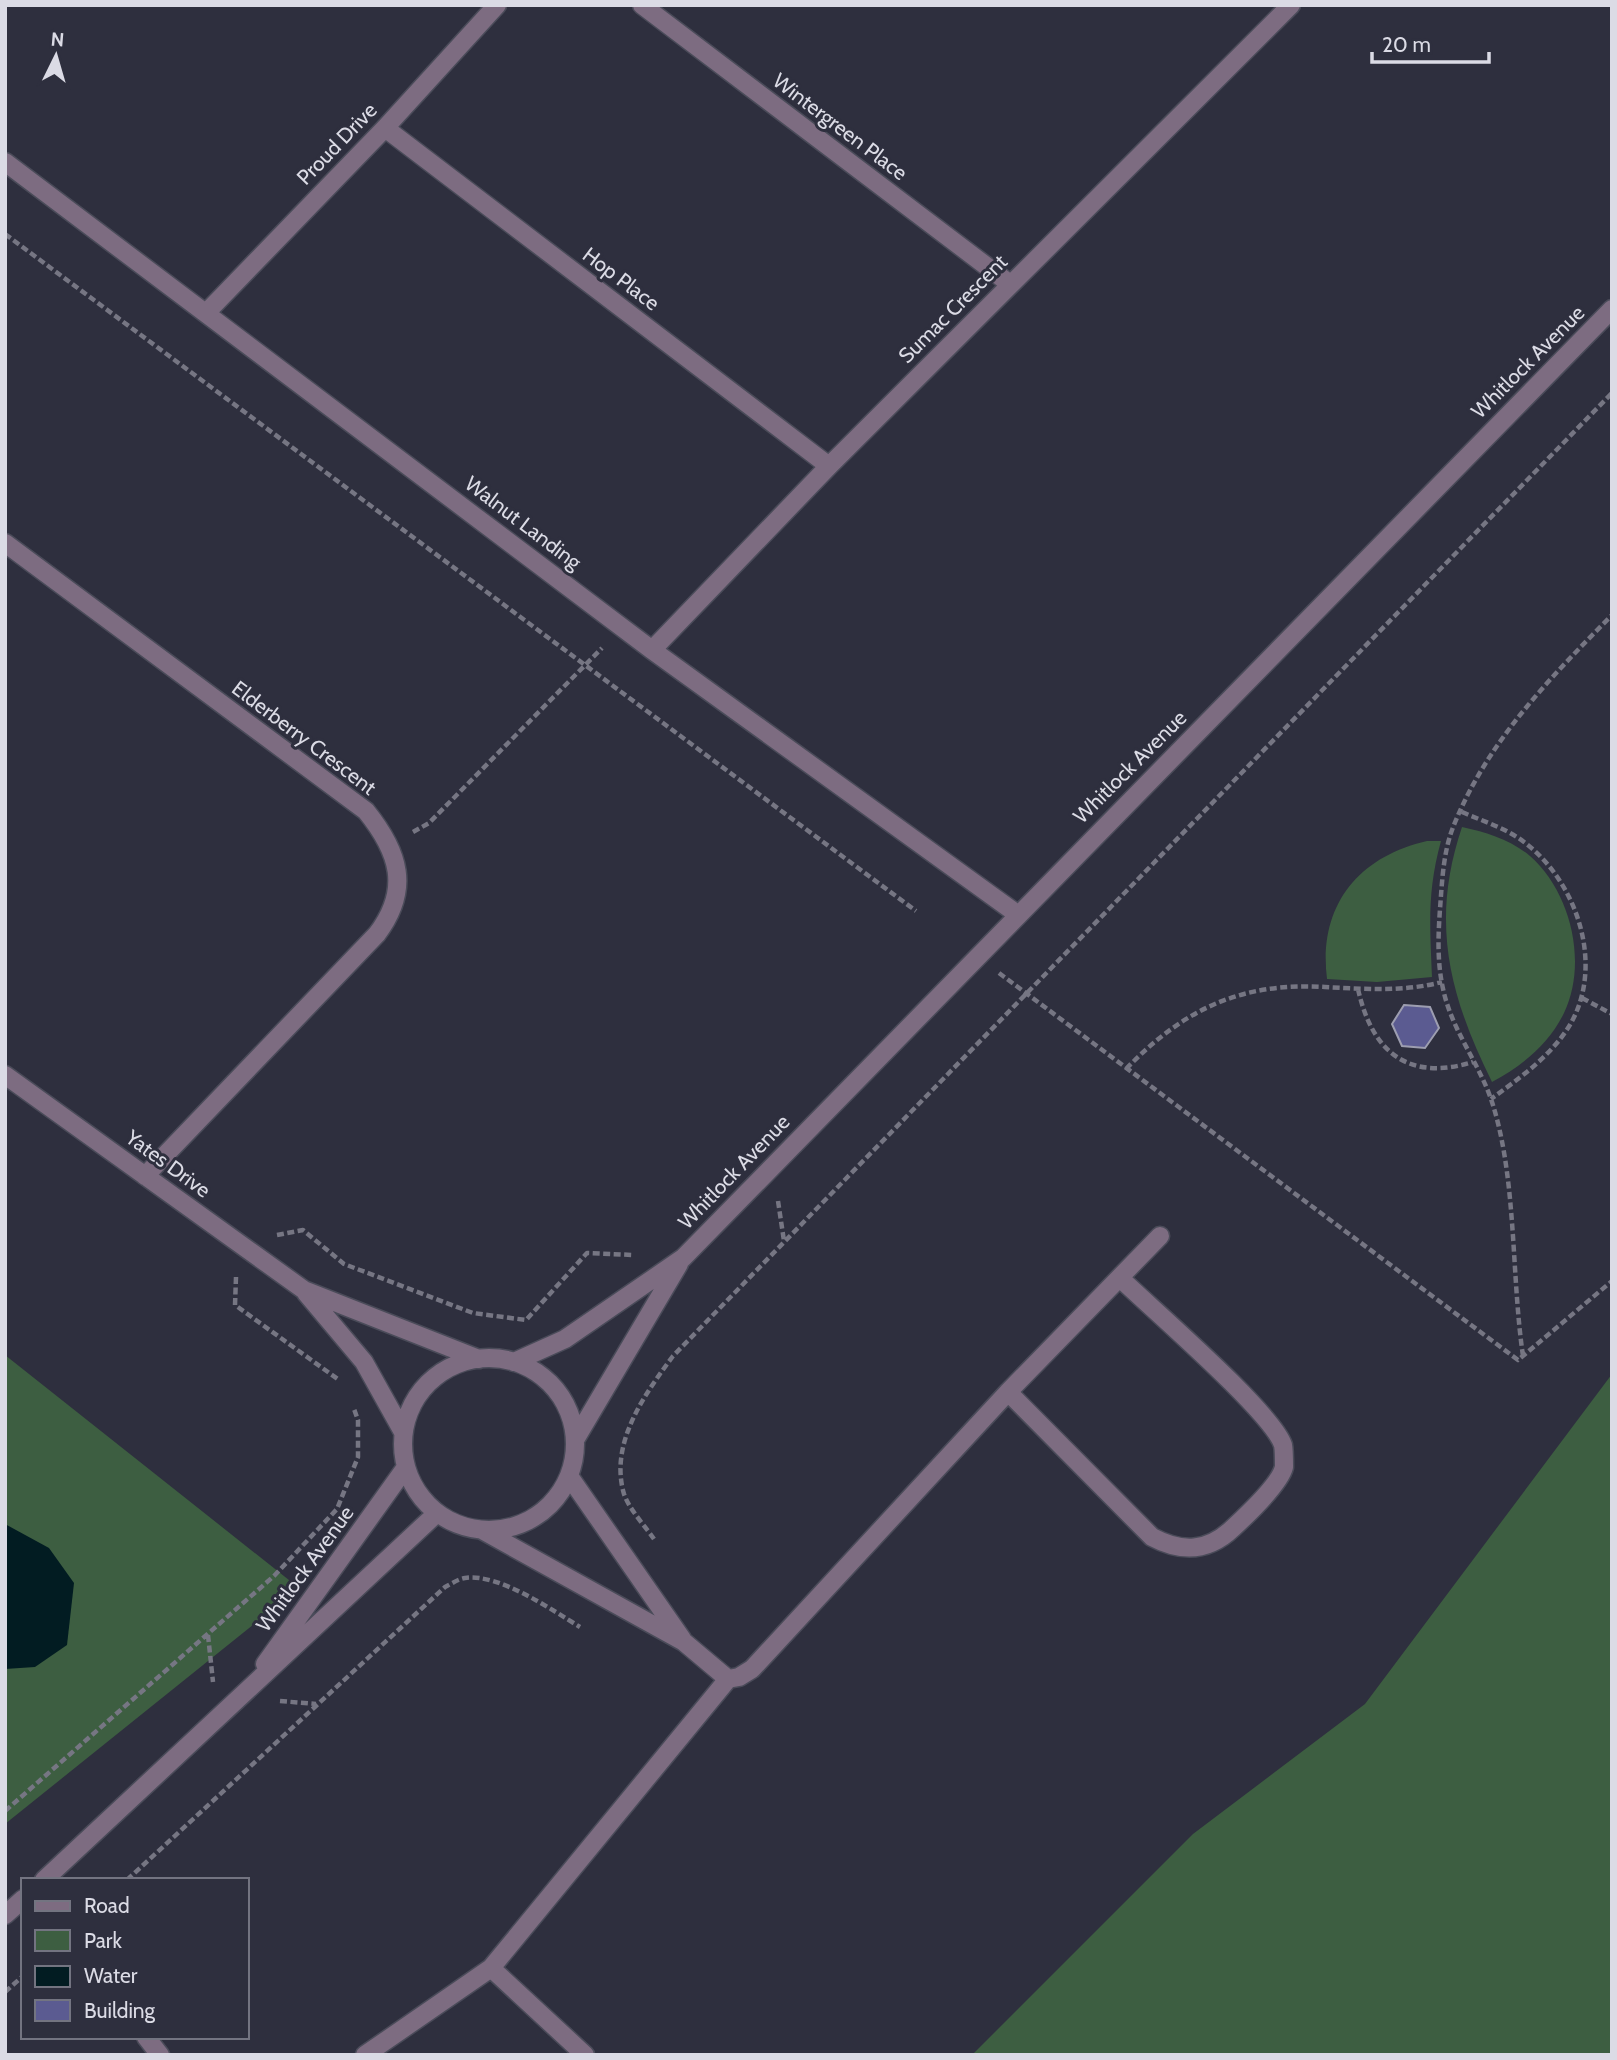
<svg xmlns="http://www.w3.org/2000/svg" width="1617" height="2060" font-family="Cabin,sans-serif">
  <rect width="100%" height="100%" fill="#2e2f3e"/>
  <path fill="#3d5e41" d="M1462,827C1486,832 1511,840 1530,856C1571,892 1588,963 1564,1013C1549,1044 1522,1066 1492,1082C1449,995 1430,922 1462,827Z
    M1427,841H1441C1427,892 1430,925 1432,977L1377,982L1327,979C1318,907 1357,857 1427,841Z
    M5,1355L299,1588L5,1824Z
    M1612,1374V2055H972L1193,1834L1365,1704Z"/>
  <path fill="#021c22" d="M5,1524L49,1548L74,1583L67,1645L35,1667L5,1669Z"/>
  <path fill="#5b5b91" stroke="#9d9eb0" stroke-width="2" d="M1404,1005L1430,1007L1439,1028L1425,1048L1402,1046L1392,1024Z"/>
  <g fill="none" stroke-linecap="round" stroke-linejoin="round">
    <defs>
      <path id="minor" d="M642,5L1010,284
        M385,128L829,466
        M5,162L652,650L1017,914
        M207,312L385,128L497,5
        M5,543L366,811C399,852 411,889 377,934L145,1176
        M652,650L829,466L1291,5
        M5,1075L304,1290L479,1359
        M306,1293L364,1362L403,1432
        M403 1444a86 86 0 1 1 172 0a86 86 0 1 1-172 0Z
        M514,1362L565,1339L683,1258L1612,309
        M1008,1392L1152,1537C1182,1553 1208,1552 1233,1528C1247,1515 1280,1484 1284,1467C1284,1462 1284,1450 1283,1445C1272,1412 1151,1308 1120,1278
        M575,1440L679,1264
        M569,1476L682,1639
        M482,1530L684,1642L728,1679L739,1677L752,1669L1008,1392L1160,1236
        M265,1664L406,1467
        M44,1880L437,1513
        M5,1915L23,1899
        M491,1968L585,2055
        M146,2037L160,2055
        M365,2055L491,1968L728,1679"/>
    </defs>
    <use href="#minor" stroke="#4a4b59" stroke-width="21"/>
    <path stroke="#767683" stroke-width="4.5" stroke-dasharray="7 3.5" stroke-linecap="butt" d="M5,234L916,911
      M1462,812C1482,821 1506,828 1524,842C1579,883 1607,971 1566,1031C1547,1059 1517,1080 1491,1099
      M413,832L429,823L602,648
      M999,973L1518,1360L1612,1281
      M1358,989C1372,1052 1408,1082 1473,1062
      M1582,998L1612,1014
      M1126,1069C1184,1009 1241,982 1325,987C1364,989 1404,992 1442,982
      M778,1201L784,1241
      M277,1235L303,1230L344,1264L473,1313L526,1320L587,1253L633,1255
      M236,1277L235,1305L339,1380
      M1523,1356C1511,1275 1517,1176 1491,1099C1478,1062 1453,1031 1444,993C1437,965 1438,937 1440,909C1442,883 1443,855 1452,830C1485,744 1548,680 1612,615
      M654,1539C645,1526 629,1509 624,1494C609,1443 645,1394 673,1356L1612,393
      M208,1635L213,1682
      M280,1701L316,1704
      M5,1811L274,1576L337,1509L358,1457V1420L354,1409
      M127,1880L445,1587C451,1584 458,1579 465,1578C499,1573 552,1610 580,1627
      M5,1992L23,1976"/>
    <use href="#minor" stroke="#7d6c81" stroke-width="18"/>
  </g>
  <g text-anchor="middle" stroke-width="6" stroke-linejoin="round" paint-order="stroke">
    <g font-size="21" fill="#dbdbe5" stroke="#2e2f3e">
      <text transform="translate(840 127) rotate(37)" y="7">Wintergreen Place</text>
      <text transform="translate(337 144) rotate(-46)" y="7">Proud Drive</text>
      <text transform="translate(621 279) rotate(37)" y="7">Hop Place</text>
      <text transform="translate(953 309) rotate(-45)" y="7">Sumac Crescent</text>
      <text transform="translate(1528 362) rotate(-45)" y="7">Whitlock Avenue</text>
      <text transform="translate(523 523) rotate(37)" y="7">Walnut Landing</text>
      <text transform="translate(304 738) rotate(37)" y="7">Elderberry Crescent</text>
      <text transform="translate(1130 767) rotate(-45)" y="7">Whitlock Avenue</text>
      <text transform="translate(168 1164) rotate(36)" y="7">Yates Drive</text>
      <text transform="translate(734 1172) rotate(-46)" y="7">Whitlock Avenue</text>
      <text transform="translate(305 1569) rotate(-54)" y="7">Whitlock Avenue</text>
    </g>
  </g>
  <rect width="1617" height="2060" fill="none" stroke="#dbdbe5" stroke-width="14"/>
  <rect x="21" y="1878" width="228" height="161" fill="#2e2f3e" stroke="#737481" stroke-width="2"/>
  <rect x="35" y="1901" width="35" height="10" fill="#7d6c81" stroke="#737481" stroke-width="2"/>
  <text x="84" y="1913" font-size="21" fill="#dbdbe5">Road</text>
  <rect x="35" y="1930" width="35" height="21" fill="#3d5e41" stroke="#737481" stroke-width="2"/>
  <text x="84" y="1948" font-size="21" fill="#dbdbe5">Park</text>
  <rect x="35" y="1966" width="35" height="21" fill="#021c22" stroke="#737481" stroke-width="2"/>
  <text x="84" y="1983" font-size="21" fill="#dbdbe5">Water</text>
  <rect x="35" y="2000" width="35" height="21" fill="#5b5b91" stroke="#737481" stroke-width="2"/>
  <text x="84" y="2018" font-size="21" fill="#dbdbe5">Building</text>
  <g transform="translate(56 56) rotate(5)" stroke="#2e2f3e" stroke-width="5" paint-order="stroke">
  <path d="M0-5L12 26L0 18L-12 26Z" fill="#dbdbe5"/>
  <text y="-10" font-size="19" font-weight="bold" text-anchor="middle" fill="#dbdbe5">N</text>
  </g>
  <path d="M1372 52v10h117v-10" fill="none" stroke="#dbdbe5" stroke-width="3.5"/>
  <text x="1382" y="52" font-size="21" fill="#dbdbe5" stroke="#2e2f3e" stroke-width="5" paint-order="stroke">20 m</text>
</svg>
